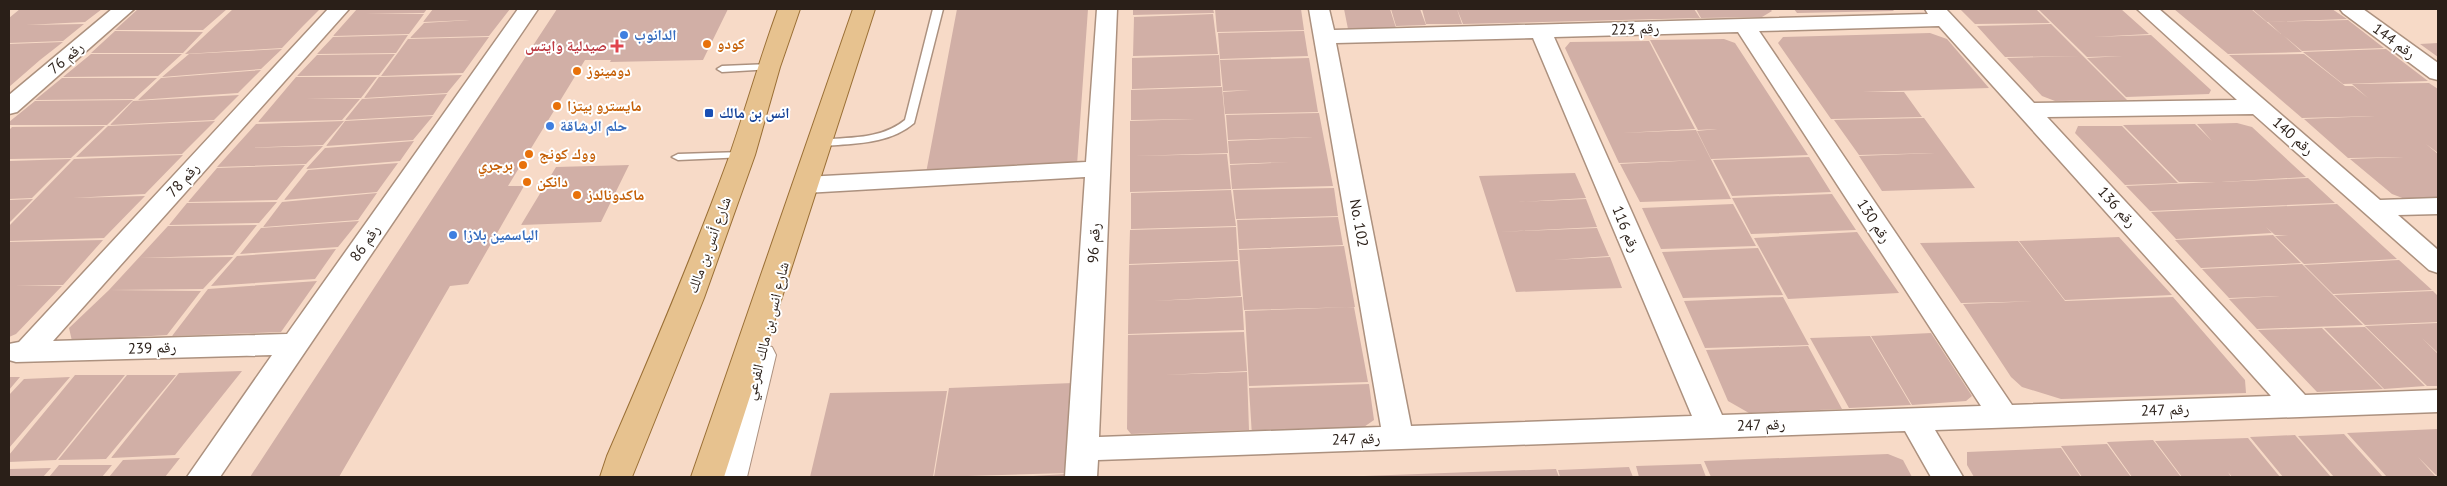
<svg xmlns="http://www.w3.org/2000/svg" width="2447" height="486" font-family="'PT Sans','Noto Naskh Arabic',sans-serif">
  <rect width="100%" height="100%" fill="#f7dac7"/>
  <path fill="#d1afa6" d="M20,9H102L85,22L26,25L84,24L63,41L9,43V18Z
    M138,9H227L203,30H115Z
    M233,9H320L303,26H286H303L282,48L185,54Z
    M357,9H427L424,13L365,14H424L409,34L333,36Z
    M433,9H510L489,36L410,38L424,23L470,20L423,22Z
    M557,9H728L703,60L610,62L611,60H585L508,186H524L468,284L450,286L339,477H250Z
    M957,9H1088L1077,165L926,173Z
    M1133,9H1213L1214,13L1133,15Z
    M1215,9H1301L1304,30L1217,32Z
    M1344,9H1390L1396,28L1348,29Z
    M1391,9H1420L1426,25L1396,26Z
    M1422,9H1457L1462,24H1426Z
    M1457,9H1694L1700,18L1463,24Z
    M1696,9H1770L1772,11L1762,17L1701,18Z
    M1794,9H1892L1894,11L1797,13Z
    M1960,9H2036L2050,23L1975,24Z
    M2038,9H2121L2149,34L2093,37L2151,35L2211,90L2209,94L2126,97L2087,58L2123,56L2087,57Z
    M2174,9H2251L2281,34L2268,22L2348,20L2384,48L2302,51L2283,35L2302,52L2228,54Z
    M2252,9H2332L2347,19L2267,22Z
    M1213,14L1218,54L1133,56L1134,17Z
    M2051,24L2127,100L2055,101L2042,96L2007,58L2082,56L2005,57L1977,26Z
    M115,31L203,32L183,53H91Z
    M1304,31L1308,56L1220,59L1218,33Z
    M1930,33L1947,39L1989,88L1863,92H1904L1922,117L1831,119L1778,43L1783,37Z
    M408,35L396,53L317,54L333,37Z
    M489,37L463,73L381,76L408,39Z
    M1724,39L1735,43L1808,155L1711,159L1697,131L1717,129L1698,130L1650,40Z
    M1649,41L1695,129L1622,133L1696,130L1731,199L1640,202L1620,164L1699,160L1619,163L1565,48L1570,42Z
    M63,42L40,60L9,87V44Z
    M2438,43V57L2420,44Z
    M282,49L261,69L162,77L189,54Z
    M2386,49L2428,81L2343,84L2303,52Z
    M91,54H182L158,76L63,77Z
    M395,54L379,75L297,76L317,55Z
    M2304,54L2345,86H2353L2368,98L2352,84L2429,83L2438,89V153L2426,144L2438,154V198L2405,199L2392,194L2350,159L2404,157L2348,158L2304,119L2375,116L2302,118L2229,55Z
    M1219,55L1221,86L1132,89V58Z
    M1309,58L1318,112L1225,114L1223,92L1251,90L1223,91L1220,60Z
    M261,70L238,93L138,100L161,78Z
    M462,75L447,93L364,98L379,77Z
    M296,77H377L361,98L306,99H360L342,120L258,122Z
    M62,78H157L134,99L35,100Z
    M1222,87L1228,153L1134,156L1227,154L1231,189L1130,192V121L1195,119L1131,120V90Z
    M447,94L433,115L345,120L362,99Z
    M239,95L214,120L110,125L133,101Z
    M133,100L107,125H9V122L35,101Z
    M1319,113L1333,186L1232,189L1230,165L1291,162L1230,164L1228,141L1313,137L1228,140L1226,115Z
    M433,116L413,140L326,146L345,121Z
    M1924,118L1975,188L1882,191L1859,156L1935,153L1859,155L1834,120Z
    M215,121L182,154L76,157L108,126Z
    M344,121L323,145L239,148L323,146L306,164L217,167L256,124Z
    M2237,123L2252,127L2306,177L2221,182L2308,178L2335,203L2150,211L2126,186L2216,182H2179L2123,125L2195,124L2212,141L2197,124Z
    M105,126L71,158L9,159V130L12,127Z
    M2078,126H2122L2178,183L2125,185L2075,133Z
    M414,141L400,161L306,169L325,148Z
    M183,155L145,194L73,198L145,196L104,238L9,241V226L74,159Z
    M1809,157L1831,192L1732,196L1713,160Z
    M71,159L32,198L9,199V161Z
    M398,163L377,192L284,200L308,170Z
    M305,165L277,200L188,202L217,168Z
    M629,165L601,222L521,225L556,167Z
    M1575,173L1586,198L1518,202L1586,199L1597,227L1498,232L1597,228L1609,256L1553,260L1610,257L1622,288L1516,292L1479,176Z
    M1334,188L1338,216L1236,219L1233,190Z
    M1231,190L1236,226L1131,229V193Z
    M377,193L358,220L263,227L282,202Z
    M1832,194L1856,230L1751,234L1732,198Z
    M33,199L9,223V200Z
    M277,202L259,223L169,225L187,203Z
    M1733,204L1756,246L1661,249L1642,208Z
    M2337,204L2397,259L2304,264L2275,236L2288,235H2275L2266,227L2272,233L2176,239L2151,212Z
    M1338,217L1343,245L1239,249L1237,220Z
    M359,221L338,247L240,254L261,228Z
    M257,225L233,255L139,258L233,257L203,289L109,290L168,226Z
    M1236,227L1238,260L1129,264L1130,230Z
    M1857,232L1899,293L1788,299L1754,238Z
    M2273,235L2301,263L2201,268L2175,240Z
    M2119,237L2172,295L2065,300L2019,241Z
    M103,240L63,285L15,286H62L16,334L9,337V242Z
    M2018,241L2065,301L2173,297L2245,380L2246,393L2061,399L2022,387L2011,377L1963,304L2040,301L1961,303L1920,243Z
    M1344,246L1355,307L1244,310L1239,250Z
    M1758,248L1783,295L1683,298L1662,252Z
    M336,249L315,279L211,286L237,256Z
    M2399,260L2432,290L2333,294L2304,265Z
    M1238,261L1241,296L1153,301L1242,297L1244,330L1128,334L1129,265Z
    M2302,264L2363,325L2257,329L2229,299L2280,296L2229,298L2202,269Z
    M317,281L281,332L172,336L208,289Z
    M109,290L201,291L167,335L72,341L69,328Z
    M2433,291L2438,296V322L2365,325L2334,295Z
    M1783,297L1809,345L1705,348L1684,301Z
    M1354,307L1368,382L1249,386L1245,311Z
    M2438,323V353L2422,338L2438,354V386H2427L2365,326Z
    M2365,327L2425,386L2384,389L2324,328Z
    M2322,328L2383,389L2317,392L2258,330Z
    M1244,332L1247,371L1164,375L1247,372L1249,430L1131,434L1127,429L1128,335Z
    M1931,333L1972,396L1966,401L1912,405L1871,336Z
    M1870,336L1911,405L1849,408L1810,338Z
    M1808,346L1842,409L1749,413L1728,401L1706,350Z
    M242,371L175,455L111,458L179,373Z
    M75,375H125L56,460L9,462V455Z
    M127,375H176L106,459L58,460Z
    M9,377H20L9,390Z
    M70,377L9,448V395L24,379Z
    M1073,383L1067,473L934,477L949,388Z
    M1369,384L1374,420L1361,429L1252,436L1249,388Z
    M947,391L933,477H810L830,393Z
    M2438,429V477L2418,457L2436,477H2387L2347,433Z
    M2344,434L2383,477H2334L2298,436Z
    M2295,435L2331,477H2283L2250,437Z
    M2248,438L2280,477H2232L2228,472L2231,477H2182L2155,441Z
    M2153,440L2181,477H2132L2107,442Z
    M2107,444L2131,477H2082L2061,446Z
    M2061,448L2081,477H1974L1967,465V452Z
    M1888,454L1903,460L1912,477H1711L1704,461Z
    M180,458L165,477H109L123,460Z
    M1701,464L1706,477H1639L1636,466Z
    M59,465H112L102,477H49Z
    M1629,467L1633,477H1560L1558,470Z
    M51,468L43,477H9V469Z
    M1556,469L1559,477H1364V476Z
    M1066,474V477H1034L1033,476Z"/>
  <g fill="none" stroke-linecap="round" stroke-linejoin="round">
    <defs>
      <path id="lane" d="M933,9H943L914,123C893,141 865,143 838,145C830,145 822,147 814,145L812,143L814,141L818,140C847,137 881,140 905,120Z
        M768,64L772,65V69L722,72L717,69L722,66Z
        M742,152L748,155L746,157L678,160L672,157L678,154Z"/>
      <path id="street" d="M112,9H134L17,112L9,114V95Z
        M328,9H349L53,341L287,334L518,9H538L220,477H187L272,355L16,362L9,360V344L19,342Z
        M1097,9H1117L1099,437L1381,427L1309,9H1329L1334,30L1928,14L1925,9H1946L2034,103L2237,100L2137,9H2159L2380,200L2438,198V214L2398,215L2438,250V273L2429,270L2253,114L2047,117L2305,395L2438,390V412L1935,430L1963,477H1931L1905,431L1098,460L1097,477H1065L1085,177L805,193L796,190L793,185L796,180L805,177L1086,162ZM1939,26L2271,396L2012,405L1759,31ZM1738,32L1981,406L1722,415L1554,37ZM1533,38L1692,416L1411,426L1336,43Z
        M2340,9H2363L2438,63V80L2430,78L2343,13Z"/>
      <path id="secondary" d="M761,344L772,347L776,355L747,477H714L746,355L750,347Z"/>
      <path id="primary" d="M778,9H800L780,67L755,155L704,298L632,477H600L607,456C650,357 692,258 729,157C746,108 760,58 778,9Z
        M853,9H875L724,477H691Z"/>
    </defs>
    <use href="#lane" stroke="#ac917f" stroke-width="3"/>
    <use href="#street" stroke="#ac917f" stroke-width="3"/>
    <use href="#secondary" stroke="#ac917f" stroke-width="2"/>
    <use href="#primary" stroke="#9a6f35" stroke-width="2"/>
    <use href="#lane" fill="#fff" fill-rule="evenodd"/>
    <use href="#street" fill="#fff" fill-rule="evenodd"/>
    <use href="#secondary" fill="#fff" fill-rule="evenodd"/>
    <use href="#primary" fill="#e7c28f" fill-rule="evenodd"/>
  </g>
  <g fill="#3f7fe0" stroke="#fff" stroke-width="2">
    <circle cx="624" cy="35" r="5"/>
    <circle cx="550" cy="126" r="5"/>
    <circle cx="453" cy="235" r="5"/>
  </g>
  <g fill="#e8710a" stroke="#fff" stroke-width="2">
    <circle cx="707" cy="44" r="5"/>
    <circle cx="577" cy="71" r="5"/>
    <circle cx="557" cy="106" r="5"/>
    <circle cx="529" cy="154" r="5"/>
    <circle cx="523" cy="165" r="5"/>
    <circle cx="527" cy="182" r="5"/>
    <circle cx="577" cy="195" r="5"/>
  </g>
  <path fill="#e0444e" stroke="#fff" stroke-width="2" d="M614.5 38.5h5v5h5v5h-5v5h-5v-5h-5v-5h5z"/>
  <rect fill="#1a4fb4" stroke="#fff" stroke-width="2" x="704" y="108" width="10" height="10" rx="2.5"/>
  <g text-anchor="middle" stroke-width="4" stroke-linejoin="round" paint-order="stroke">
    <g font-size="15" fill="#2a1f18" stroke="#fff">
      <text transform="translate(1635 29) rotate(-2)" y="5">رقم 223</text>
      <text transform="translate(2394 41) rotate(36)" y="5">رقم 144</text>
      <text transform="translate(66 58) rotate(-40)" y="5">رقم 76</text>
      <text transform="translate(2293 136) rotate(41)" y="5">رقم 140</text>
      <text transform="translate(183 180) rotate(-48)" y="5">رقم 78</text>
      <text transform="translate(2117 207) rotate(48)" y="5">رقم 136</text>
      <text transform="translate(1874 221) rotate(57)" y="5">رقم 130</text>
      <text transform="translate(1359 223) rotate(80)" y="5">No. 102</text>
      <text transform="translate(1626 229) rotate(67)" y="5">رقم 116</text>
      <text transform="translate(365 243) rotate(-55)" y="5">رقم 86</text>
      <text transform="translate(1094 243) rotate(-87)" y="5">رقم 96</text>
      <text transform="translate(709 245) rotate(-70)" y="5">شارع أنس بن مالك</text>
      <text transform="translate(767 331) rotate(-76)" y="5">شارع انس بن مالك الفرعي</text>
      <text transform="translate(152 348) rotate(-2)" y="5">رقم 239</text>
      <text transform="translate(2165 410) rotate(-2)" y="5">رقم 247</text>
      <text transform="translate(1761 425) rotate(-2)" y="5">رقم 247</text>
      <text transform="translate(1356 439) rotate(-2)" y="5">رقم 247</text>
    </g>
    <g font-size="15" font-weight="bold" fill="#366cbe" stroke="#fff" text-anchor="start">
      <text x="634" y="40">الدانوب</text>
      <text x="560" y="131">حلم الرشاقة</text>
      <text x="463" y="240">الياسمين بلازا</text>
    </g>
    <g font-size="15" font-weight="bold" fill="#c56008" stroke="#fff" text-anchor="start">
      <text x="717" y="49">كودو</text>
      <text x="587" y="76">دومينوز</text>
      <text x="567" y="111">مايسترو بيتزا</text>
      <text x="539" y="159">ووك كونج</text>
      <text x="513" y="170" text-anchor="end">برجري</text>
      <text x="537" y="187">دانكن</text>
      <text x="587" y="200">ماكدونالدز</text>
    </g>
    <g font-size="15" font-weight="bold" fill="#be3a42" stroke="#fff" text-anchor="end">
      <text x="607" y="51">صيدلية وايتس</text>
    </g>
    <g font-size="15" font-weight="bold" fill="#164399" stroke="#fff" text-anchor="start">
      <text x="719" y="118">انس بن مالك</text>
    </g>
  </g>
  <rect width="2447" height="486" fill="none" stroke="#2a1f18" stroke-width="20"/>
</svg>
